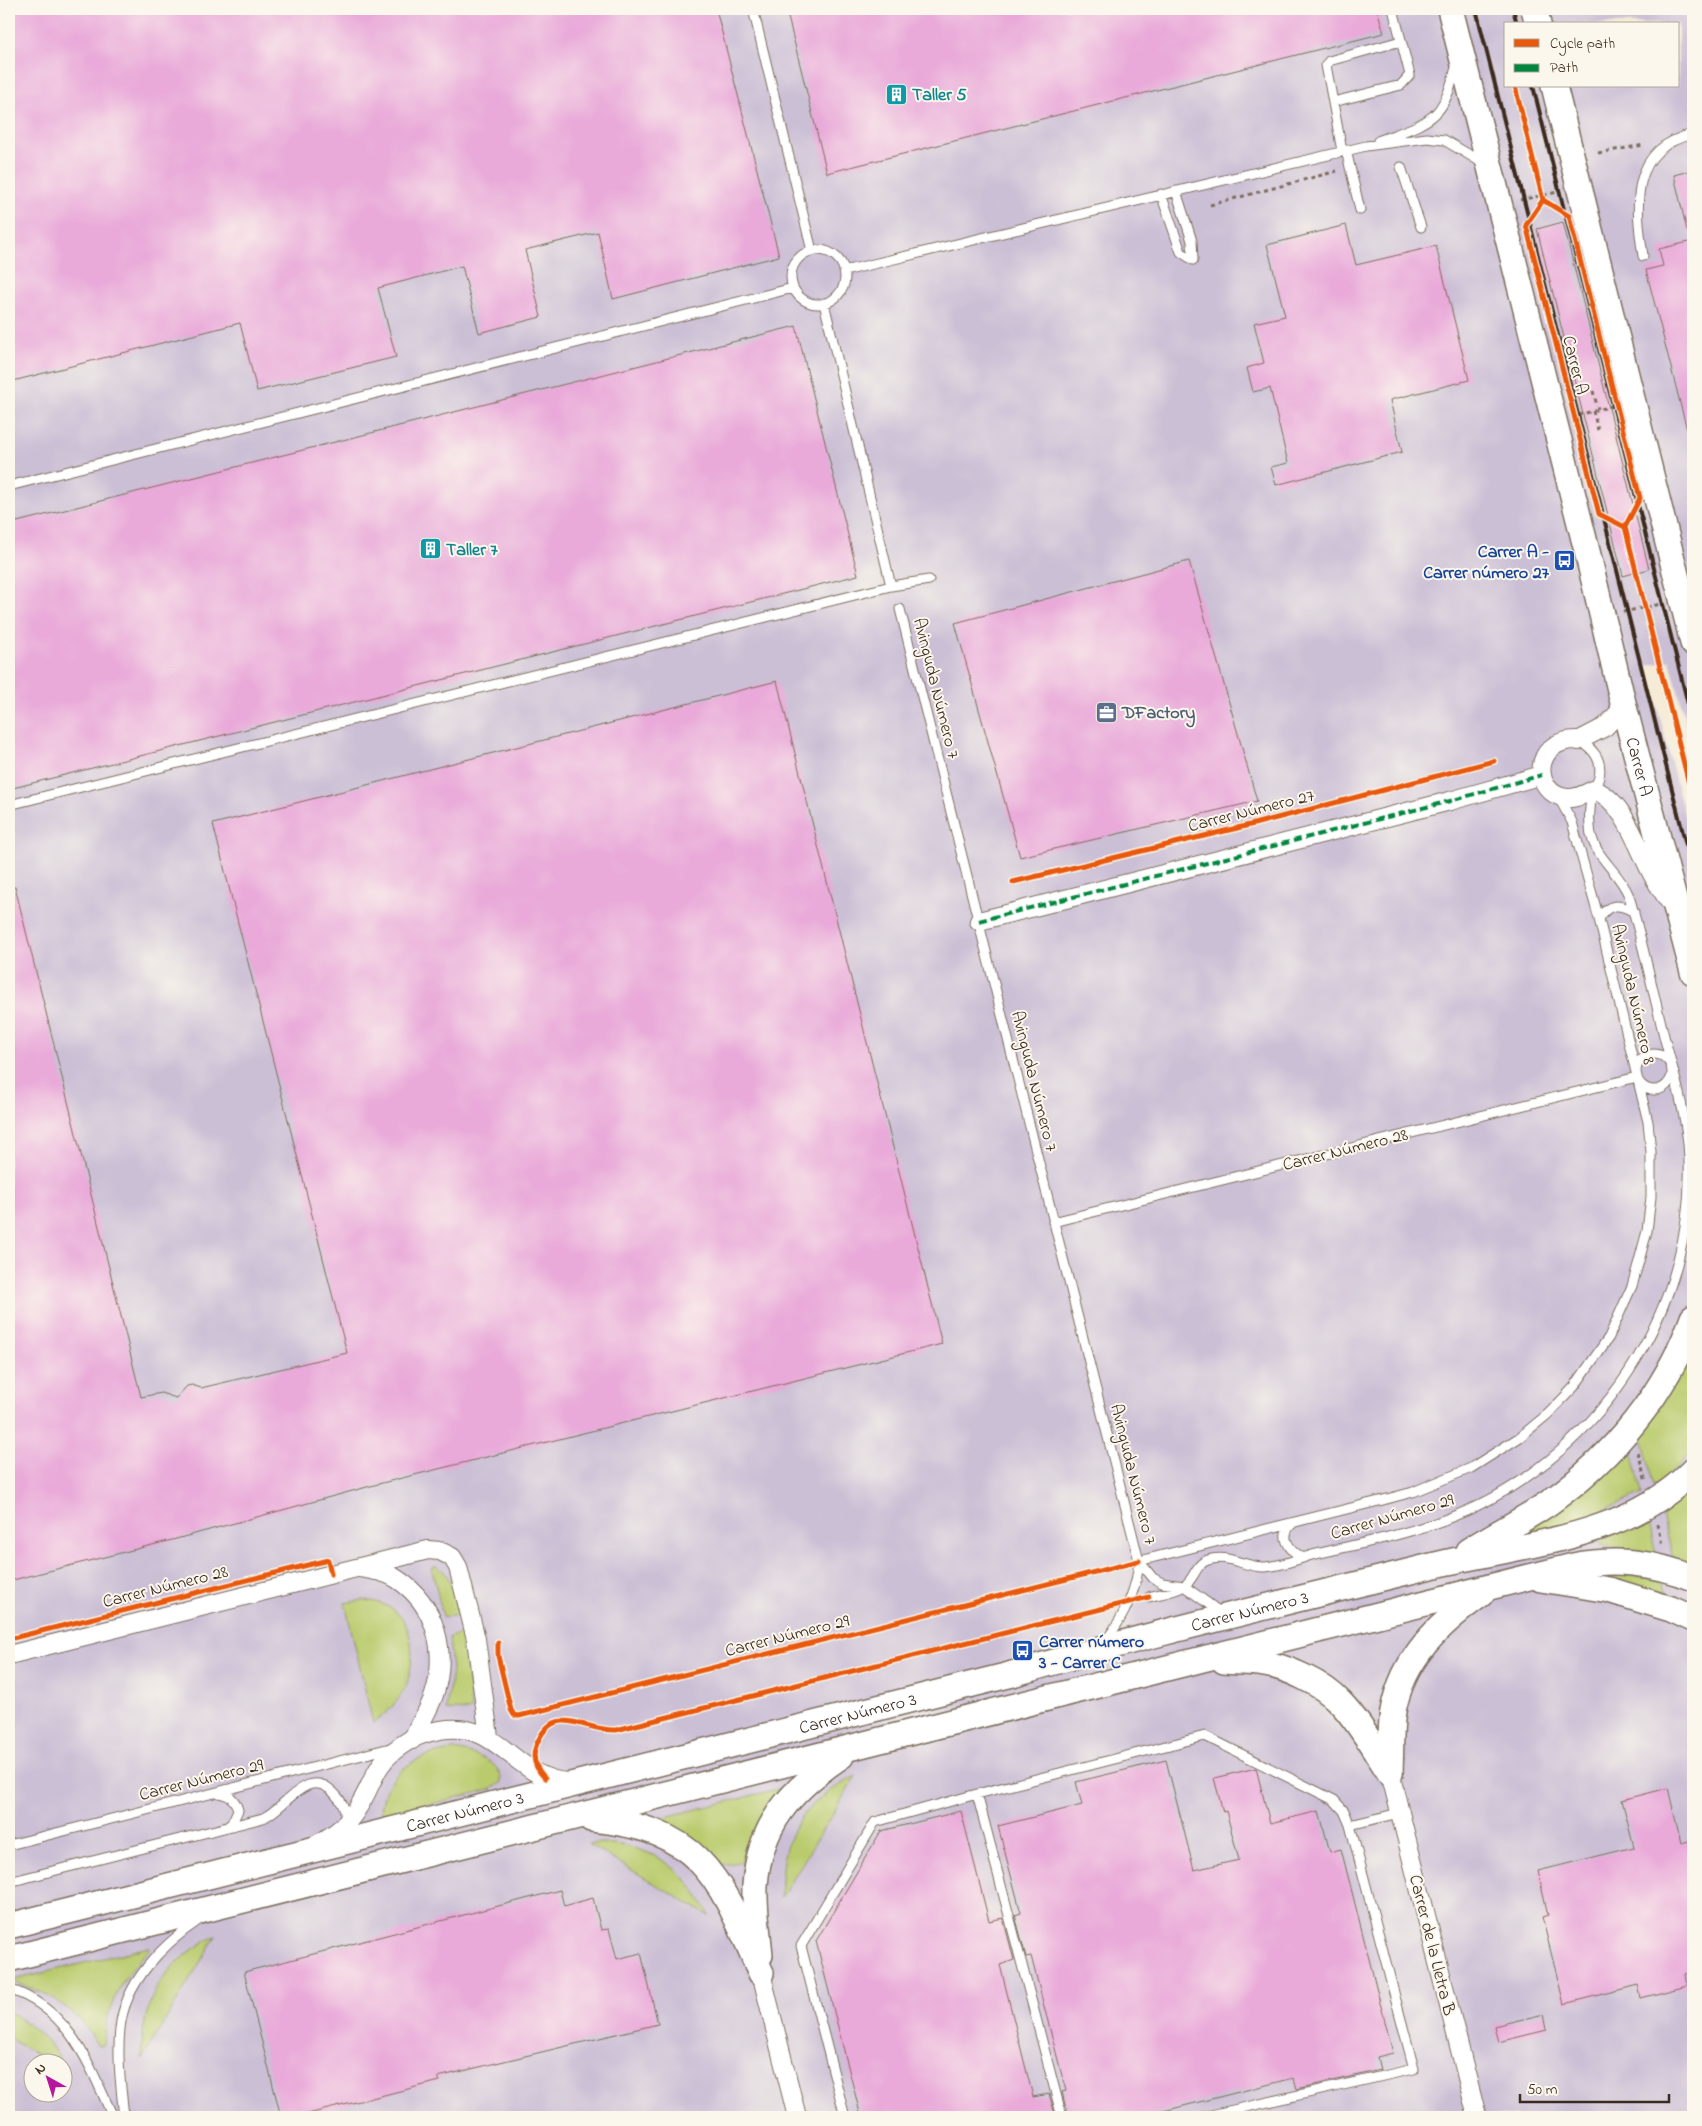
<svg xmlns="http://www.w3.org/2000/svg" width="1702" height="2126" font-family="'Indie Flower',sans-serif">
  <rect width="100%" height="100%" fill="#fbf7ec"/>
  <filter id="ink" filterUnits="userSpaceOnUse"><feTurbulence type="fractalNoise" baseFrequency=".02" numOctaves="2"/><feDisplacementMap in="SourceGraphic" scale="10" xChannelSelector="R" yChannelSelector="G"/><feConvolveMatrix kernelMatrix="1 2 1 2 8 2 1 2 1" color-interpolation-filters="sRGB"/></filter>
  <filter id="wash" filterUnits="userSpaceOnUse"><feTurbulence type="fractalNoise" baseFrequency=".0096" numOctaves="4" result="noise"/><feDisplacementMap in="SourceGraphic" scale="20" xChannelSelector="R" yChannelSelector="G"/><feGaussianBlur stdDeviation="1.12" result="paint"/><feColorMatrix in="noise" values="0 0 0 0 0 0 0 0 0 0 0 0 0 0 0 0 0 1.4 0 .05"/><feComposite in="paint" operator="in"/></filter>
  <g filter="url(#wash)">
    <rect width="100%" height="100%" fill="#f5ebd6"/>
    <path fill="#cbbfd5" fill-rule="evenodd" d="M9,9H1693V751L1670,660L1647,666L1693,850V2117H9ZM1506,24H1678V86H1506ZM32,2064H62V2094H32Z"/>
    <path fill="#bacb6d" stroke="#7a7a46" d="M1693,1343V1451L1676,1469L1654,1487L1640,1428Z
      M1630,1442L1642,1494L1554,1531L1505,1539Z
      M1693,1487V1564L1673,1558L1661,1511Z
      M1648,1519L1656,1554L1600,1545L1599,1543L1604,1539Z
      M435,1566C452,1571 455,1600 458,1615L443,1617L432,1569Z
      M1594,1574H1629L1663,1581L1668,1599L1596,1578Z
      M363,1600C372,1601 381,1602 389,1607C416,1622 416,1663 405,1688C398,1702 386,1714 373,1723L345,1603Z
      M463,1634L471,1709L469,1711L446,1710L452,1670L449,1637Z
      M454,1750C471,1753 503,1760 501,1783L491,1789L388,1815L383,1814L381,1810C386,1770 418,1754 454,1750Z
      M856,1776L781,1898C778,1837 801,1803 856,1776Z
      M786,1787C769,1811 752,1832 745,1861L723,1865C705,1842 683,1831 656,1822L657,1819Z
      M602,1843C654,1846 687,1869 709,1916L588,1844Z
      M215,1936H216L142,2059C141,1999 162,1964 215,1936Z
      M149,1947L150,1949C123,1976 105,2006 104,2045L98,2046C77,2009 54,1996 14,1982V1980Z
      M9,2013C38,2027 54,2046 68,2073L63,2070L62,2064L51,2063L9,2038Z"/>
    <g id="blocks">
      <path fill="#e9a9d9" d="M9,9H716L779,256L613,299L598,232L525,250L541,317L479,333L462,266L378,288L396,357L257,391L240,323L9,382Z
        M786,9H1377L1384,33L827,173Z
        M1693,170V230L1687,231L1674,175Z
        M1563,222L1649,569L1623,576L1537,229Z
        M1346,225L1356,265L1436,246L1469,380L1390,400L1402,452L1276,485L1271,467L1288,463L1270,388L1253,392L1247,368L1264,363L1254,323L1285,316L1267,245Z
        M1693,241V433L1688,434L1646,270L1663,266L1659,249Z
        M796,326L858,575L9,789V524Z
        M1189,561L1257,801L1020,857L955,623Z
        M777,681L942,1344L378,1484L176,1539L9,1581V887H15L141,1397L161,1393L176,1398L187,1386L192,1385L201,1388L347,1353L213,824Z
        M1166,1760L1194,1870L1239,1860L1226,1811L1223,1812L1214,1778L1256,1768L1270,1823L1319,1811L1330,1852L1341,1849L1393,2053L1377,2057L1380,2070L1297,2089L1294,2078L1140,2117H1068L1062,2092L1066,2091L1031,1956L1026,1957L1015,1915L1021,1913L998,1826L1082,1805L1076,1782Z
        M1668,1788L1681,1843L1693,1840V1972L1685,1974L1687,1986L1641,1998L1638,1985L1564,2004L1542,1917L1548,1915L1538,1871L1634,1847L1622,1800Z
        M961,1811L989,1921L1003,1918L1014,1960L1000,1965L1033,2097L1049,2094L1056,2117H861L816,1941L881,1831Z
        M560,1890L564,1906L593,1898L601,1930L609,1929L617,1959L641,1953L658,2024L438,2077L440,2081L296,2117H281L244,1972Z
        M1544,2014L1547,2030L1498,2042L1494,2026Z"/>
    </g>
  </g>
  <g filter="url(#ink)">
    <use href="#blocks" fill-opacity="0" stroke="#7c6e5e" stroke-width="1"/>
    <g fill="none" stroke-linecap="round" stroke-linejoin="round">
      <defs>
        <path id="service" d="M753,9L812,251
          M1333,102L1401,85L1410,75L1393,9
          M1378,141C1397,133 1423,127 1437,112C1448,100 1452,80 1457,65
          M1346,150L1360,210
          M1342,151L1326,65L1329,61L1401,41
          M1401,167L1421,227
          M1176,191L1192,241L1193,260
          M1161,194L1181,252L1193,260
          M791 277a27 27 0 1 1 54 0a27 27 0 1 1-54 0Z
          M1643,256C1635,204 1630,148 1693,134
          M844,271L1366,146L1427,138L1444,140L1478,160L1482,165
          M9,486L793,288
          M891,586L929,580
          M900,609L1139,1561L1153,1578L1162,1583L1184,1586L1221,1613
          M9,805L891,586L824,303
          M1599,919C1608,903 1619,903 1634,912
          M1636 1072a18 18 0 1 1 36 0a18 18 0 1 1-36 0Z
          M1053,1222L1637,1077
          M1293,1523C1278,1536 1289,1550 1303,1558
          M1139,1561L1383,1500L1413,1492L1471,1468L1520,1437L1548,1414L1574,1387L1609,1337L1632,1286L1639,1261L1647,1231L1651,1197V1152L1648,1122L1599,919L1572,822L1558,796
          M1149,1597C1159,1594 1175,1592 1184,1586C1195,1579 1195,1564 1208,1560C1227,1553 1246,1568 1265,1567C1282,1566 1300,1558 1316,1554C1359,1544 1403,1535 1444,1520C1597,1464 1702,1307 1688,1143C1684,1108 1674,1073 1665,1040C1653,992 1643,943 1629,896C1619,870 1591,856 1590,826C1589,815 1590,802 1593,791C1595,786 1598,782 1599,777C1603,759 1592,747 1577,740
          M1105,1642C1123,1618 1137,1591 1139,1561
          M219,1793C230,1795 235,1799 238,1810L232,1823L227,1827
          M977,1794L1062,2117
          M1350,1825L1399,1813
          M9,1845L394,1747
          M9,1882L263,1818C286,1808 308,1765 334,1793C342,1801 347,1810 345,1821
          M9,1989C70,2009 89,2064 113,2117
          M124,2117C121,2088 117,2058 120,2029C124,1983 163,1944 199,1920
          M845,2117L801,1946L875,1822L977,1794L1205,1736L1334,1800L1344,1811L1350,1825L1414,2069L1202,2117"/>
        <path id="minor" d="M1577,740C1532,739 1531,794 1567,798C1576,799 1585,794 1593,790C1623,797 1639,851 1652,874C1657,884 1663,892 1669,901
          M1578,741L1605,727L1624,707
          M979,921L1450,801L1542,775
          M360,1568C373,1570 386,1572 397,1579C436,1604 448,1652 434,1695C429,1710 419,1725 412,1740
          M9,1655L428,1550L440,1551L452,1557L458,1567L476,1639L489,1737
          M1390,1773L1477,2117
          M317,1844C333,1836 348,1824 357,1809C374,1784 373,1764 402,1745C413,1737 427,1732 440,1730C500,1719 514,1780 569,1782
          M761,1973L797,2117"/>
        <g id="secondary">
          <path id="s1" d="M1450,9L1587,551L1624,707L1693,972"/>
          <path d="M1534,9L1538,24"/>
          <path d="M1554,86L1693,643"/>
          <path d="M1468,1551C1495,1534 1524,1520 1550,1502C1614,1456 1666,1393 1693,1318"/>
          <path d="M1541,1579L1609,1590L1671,1609L1693,1619"/>
          <path d="M1224,1661C1235,1662 1247,1662 1259,1663C1286,1666 1322,1683 1341,1703C1360,1723 1374,1749 1390,1773"/>
          <path d="M1390,1773C1391,1752 1390,1731 1393,1711C1403,1658 1439,1624 1481,1594"/>
          <path d="M591,1819C704,1829 720,1880 761,1973"/>
          <path id="s2" d="M9,1926L1009,1675C1147,1634 1288,1602 1427,1567C1516,1544 1626,1541 1693,1470"/>
          <path d="M760,1955C758,1933 754,1908 755,1886C759,1824 792,1789 841,1756"/>
          <path d="M9,1959L1573,1566C1616,1558 1652,1562 1693,1578"/>
        </g>
      </defs>
      <use href="#service" stroke="#7c6e5e" stroke-width="11"/>
      <use href="#minor" stroke="#7c6e5e" stroke-width="20"/>
      <use href="#secondary" stroke="#7c6e5e" stroke-width="28"/>
      <path stroke="#7c6e5e" stroke-width="3" stroke-dasharray="4 4" stroke-linecap="butt" d="M1598,153L1644,145
        M1520,200L1558,192
        M1210,205L1337,171
        M1593,391L1598,409
        M1593,411L1598,430
        M1578,415L1612,406
        M1623,612L1661,604
        M1638,1452L1646,1482
        M1657,1524L1662,1545"/>
      <use href="#service" stroke="#fff" stroke-width="9"/>
      <use href="#minor" stroke="#fff" stroke-width="18"/>
      <use href="#secondary" stroke="#fff" stroke-width="25"/>
      <path stroke="#3b2a1e" stroke-width="4" d="M1476,9L1693,873
        M1513,9L1517,24
        M1533,86L1693,724"/>
      <path stroke="#00873e" stroke-width="4" stroke-dasharray="8 4" stroke-linecap="butt" d="M979,921L1450,801L1542,775"/>
      <defs>
        <path id="cycleway" d="M1515,86L1543,200L1569,216L1640,498L1625,527L1693,800
          M1543,200L1526,225L1599,514L1625,527
          M1013,882L1254,824L1494,761
          M9,1639L328,1560L331,1574
          M498,1643V1656L511,1710L514,1715L519,1716L1139,1561
          M545,1778C536,1769 531,1759 536,1746C553,1700 584,1732 616,1730L1149,1597"/>
      </defs>
      <use href="#cycleway" stroke="#fbf7ec" stroke-width="8"/>
      <use href="#cycleway" stroke="#e8590c" stroke-width="5"/>
    </g>
  </g>
  <defs>
    <symbol id="building-square" viewBox="-11 -11 22 22"><rect x="-9" y="-9" width="18" height="18" rx="4" fill="#0f9aa8" stroke="#fbf7ec"/><path d="M-4-6H4V6H1V3H-1V6H-4ZM-2.5-4.3h1.7v1.8h-1.7ZM.8-4.3h1.7v1.8H.8ZM-2.5-1h1.7V.8h-1.7ZM.8-1h1.7V.8H.8Z" fill="#fff"/></symbol>
    <symbol id="bus-square" viewBox="-11 -11 22 22"><rect x="-9" y="-9" width="18" height="18" rx="4" fill="#1a4fb4" stroke="#fbf7ec"/><path d="M-5-6H5V4H4V6H2V4H-2V6H-4V4H-5ZM-3.5-4V0h7V-4ZM-3.5 1.2v1.5H-2V1.2ZM2 1.2v1.5H3.5V1.2Z" fill="#fff"/></symbol>
    <symbol id="office-square" viewBox="-11 -11 22 22"><rect x="-9" y="-9" width="18" height="18" rx="4" fill="#5c6f8a" stroke="#fbf7ec"/><path d="M-6-3h4V-5.5h4V-3h4V5H-6ZM-1-4.5V-3h2v-1.5ZM-6 0V1H6V0Z" fill="#fff"/></symbol>
  </defs>
  <g fill-rule="evenodd">
    <use href="#building-square" x="884" y="82" width="25" height="25"/>
    <use href="#building-square" x="418" y="536" width="25" height="25"/>
    <use href="#bus-square" x="1552" y="548" width="25" height="25"/>
    <use href="#office-square" x="1094" y="700" width="25" height="25"/>
    <use href="#bus-square" x="1010" y="1638" width="25" height="25"/>
  </g>
  <g text-anchor="middle" stroke-width="4" stroke-linejoin="round" paint-order="stroke">
    <g font-size="18" font-weight="bold" fill="#0d838f" stroke="#fbf7ec" text-anchor="start">
      <text x="912" y="100">Taller 5</text>
      <text x="446" y="555">Taller 7</text>
    </g>
    <g font-size="18" fill="#3b2a1e" stroke="#fbf7ec">
      <text transform="translate(1576 365) rotate(76)" y="6">Carrer A</text>
      <text transform="translate(937 688) rotate(76)" y="6">Avinguda Número 7</text>
      <text dy="6" stroke="none"><textPath href="#s1" startOffset="781">Carrer A</textPath></text>
      <text transform="translate(1251 810) rotate(-14)" y="6">Carrer Número 27</text>
      <text transform="translate(1634 994) rotate(77)" y="6">Avinguda Número 8</text>
      <text transform="translate(1035 1081) rotate(76)" y="6">Avinguda Número 7</text>
      <text transform="translate(1345 1149) rotate(-14)" y="6">Carrer Número 28</text>
      <text transform="translate(1134 1474) rotate(76)" y="6">Avinguda Número 7</text>
      <text transform="translate(1392 1516) rotate(-16)" y="6">Carrer Número 29</text>
      <text transform="translate(165 1586) rotate(-14)" y="6">Carrer Número 28</text>
      <text dy="6" stroke="none"><textPath href="#s2" startOffset="1280">Carrer Número 3</textPath></text>
      <text transform="translate(787 1635) rotate(-14)" y="6">Carrer Número 29</text>
      <text dy="6" stroke="none"><textPath href="#s2" startOffset="875">Carrer Número 3</textPath></text>
      <text transform="translate(201 1779) rotate(-14)" y="6">Carrer Número 29</text>
      <text dy="6" stroke="none"><textPath href="#s2" startOffset="470">Carrer Número 3</textPath></text>
      <text transform="translate(1433 1945) rotate(76)" y="6">Carrer de la Lletra B</text>
    </g>
    <g font-size="18" font-weight="bold" fill="#164399" stroke="#fbf7ec" text-anchor="end">
      <text x="1549" y="557">Carrer A -<tspan x="1549" dy="21">Carrer número 27</tspan></text>
      <text x="1039" y="1647" text-anchor="start">Carrer número<tspan x="1039" dy="21">3 - Carrer C</tspan></text>
    </g>
    <g font-size="18" font-weight="bold" fill="#4e5e75" stroke="#fbf7ec" text-anchor="start">
      <text x="1122" y="718">DFactory</text>
    </g>
  </g>
  <rect width="1702" height="2126" fill="none" stroke="#fbf7ec" stroke-width="30"/>
  <rect x="1504" y="22" width="175" height="65" fill="#fbf7ec" stroke="#aea59a"/>
  <rect x="1514" y="39" width="25" height="8" fill="#e8590c" stroke="#aea59a"/>
  <text x="1550" y="48" font-size="15" fill="#3b2a1e">Cycle path</text>
  <rect x="1514" y="64" width="25" height="8" fill="#00873e" stroke="#aea59a"/>
  <text x="1550" y="72" font-size="15" fill="#3b2a1e">Path</text>
  <g transform="translate(48 2078) rotate(321)"><circle r="24" fill="#fbf7ec" stroke="#aea59a"/>
  <path d="M0-4L9 19L0 12L-9 19Z" fill="#b5179e"/>
  <text y="-8" font-size="14" font-weight="bold" text-anchor="middle" fill="#3b2a1e">N</text>
  </g>
  <path d="M1520 2094v8h149v-8" fill="none" stroke="#3b2a1e" stroke-width="2.5"/>
  <text x="1527" y="2094" font-size="15" fill="#3b2a1e" stroke="#fbf7ec" stroke-width="4" paint-order="stroke">50 m</text>
</svg>
